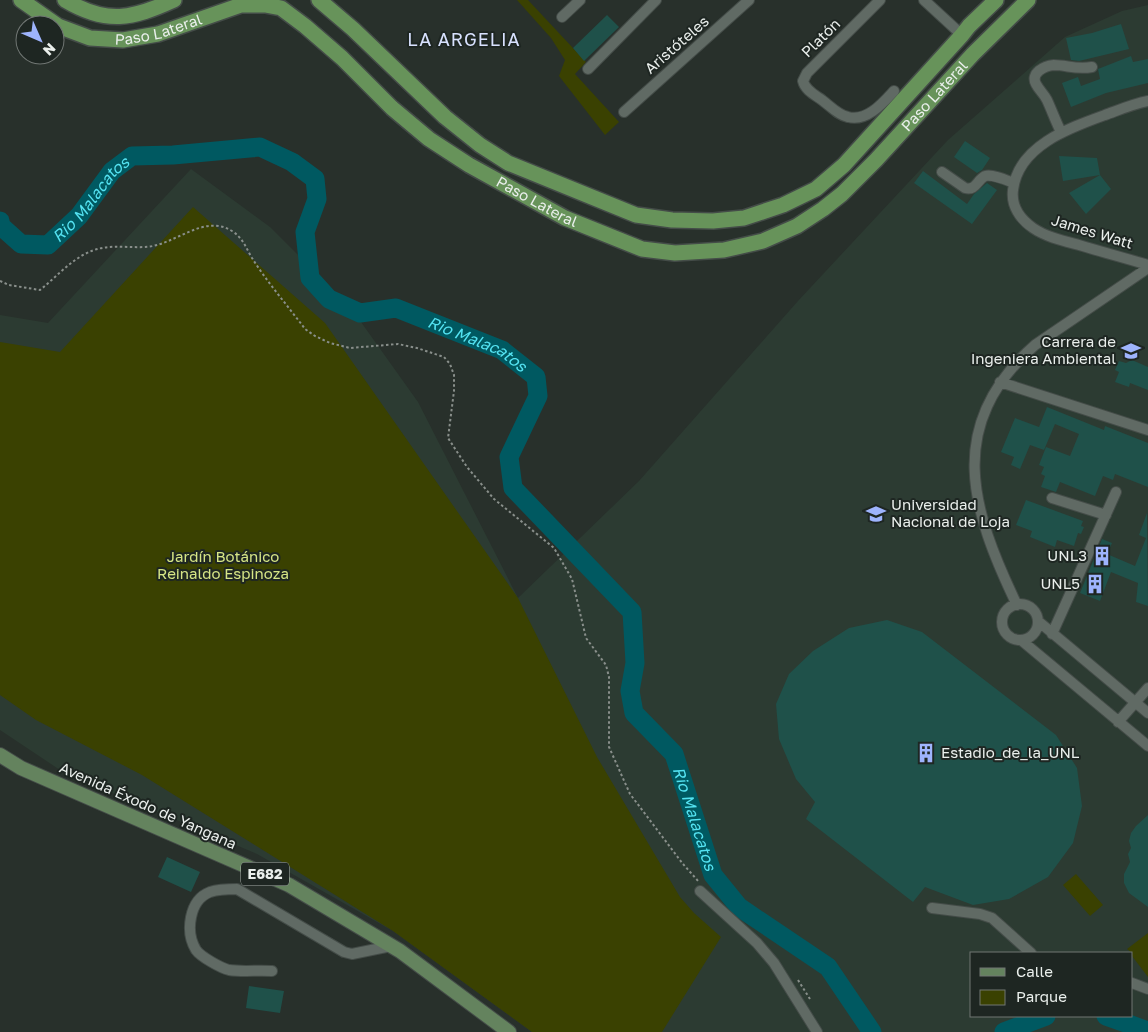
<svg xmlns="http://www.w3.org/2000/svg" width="1148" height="1032" font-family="'Golos Text',sans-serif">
  <rect width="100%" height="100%" fill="#28302b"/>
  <path fill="#2c3b32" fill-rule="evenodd" d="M1148,5V1032H532L393,931L257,854L63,772L0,730V315L48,323L191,169L270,227L351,308L418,402L518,598L639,481L798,301L948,140L1065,37L1122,11ZM972,953H1132V1016H972Z"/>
  <path fill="#3a4101" d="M517,0H528L586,62L575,74L619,122L605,135L559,76L565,60L551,38Z
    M193,207L325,323L518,598L597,757L680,897L694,913L721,937L662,1032H532L393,931L142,775L36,720L0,695V342L60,352Z
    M1076,874L1103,905L1090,916L1063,885Z
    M1148,933V977L1132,956V953L1127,949Z"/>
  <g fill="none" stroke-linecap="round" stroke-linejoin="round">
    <g stroke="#005961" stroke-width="19">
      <path id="s1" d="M0,221L1,226L21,244L48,245L79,216L112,171L132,156L173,155L260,147L292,162L315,179L317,199L305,232L310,278L329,299L360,313L396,308L502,350L536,377L538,396L509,457L513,488L632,612L635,663L630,691L634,713L674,754L713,875L739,907L828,967L872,1032"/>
      <path d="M1106,1016L1148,1031"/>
      <path d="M1004,1032L1046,1016"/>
    </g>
  </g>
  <path fill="#1f514a" d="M607,15L619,27L584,61L573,48Z
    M1121,24L1129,49L1079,61L1071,60L1066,38L1092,33Z
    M1131,56L1133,62L1148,59V83L1106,93L1071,107L1062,83L1078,77L1081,86L1100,79L1098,69Z
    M965,141L990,158L982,170L977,173L954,157Z
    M1059,156L1097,158L1100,175L1063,181Z
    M923,171L967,204L974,194L987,183L997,190L972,224L914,183Z
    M1100,175L1111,189L1086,214L1069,193Z
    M1132,360L1148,367V390L1130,383L1129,387L1115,382L1119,372L1115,370L1119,361L1126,363Z
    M1047,407L1104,430L1105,426L1148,443V487L1115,474L1113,480L1103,476L1095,496L1060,482L1056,492L1041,487L1045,476L1041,474L1044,467L1039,465L1046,447L1070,456L1079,434L1055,424L1044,450L1030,445L1020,469L1011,465L1014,457L1001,452L1015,418L1039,427Z
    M1026,500L1083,521L1081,526L1084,527L1081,534L1078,533L1074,546L1057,540L1055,547L1030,537L1032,531L1016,525Z
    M1147,513L1148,606L1136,602L1138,583L1111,572L1100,601L1080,593L1102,539L1112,543L1107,554L1135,566L1146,538L1139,535Z
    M887,620L922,632L1056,735L1077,768L1082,806L1073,843L1048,877L1009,899L973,905L925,887L913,902L806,819L815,802L796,779L779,739L776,704L789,674L813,651L849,628Z
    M1148,815V907L1129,893L1124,883V874L1130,862L1128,854L1131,848L1129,841L1131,833L1136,826Z
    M167,857L200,872L191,892L158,877Z
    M249,986L284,991L280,1013L246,1008Z"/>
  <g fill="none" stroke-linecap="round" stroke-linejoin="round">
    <defs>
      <path id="minor" d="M880,0L807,73L803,81C805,90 815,95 822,100C830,106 838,115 848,117C867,122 883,103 894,91
        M924,0L962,35
        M562,17L580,0
        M588,69L656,0
        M1148,101C1133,104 1119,110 1105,115C1069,128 1018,146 1013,190C1011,206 1020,219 1033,228C1046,237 1064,241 1079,245C1102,252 1125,258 1148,265
        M624,112L749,0
        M1061,132C1056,122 1052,111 1047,100C1044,94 1039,90 1036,84C1030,73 1044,66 1054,65C1067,65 1076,70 1092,67
        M942,172L965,188C976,191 977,180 985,176C993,174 1006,180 1014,183
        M1000,382L1148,430
        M1052,498L1106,515
        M1002 622a18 18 0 1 1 36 0a18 18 0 1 1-36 0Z
        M1017,605C971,509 944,425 1035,345L1148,268
        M1038,621L1148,713
        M1052,634L1116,492
        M1021,640L1148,746
        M1118,722L1148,688
        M700,891L757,943L774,963L817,1032
        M932,908L980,914L992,918L1031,953
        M272,971C259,970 242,972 229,970C221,968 201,957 196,950C185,932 189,900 210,892C219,889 228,889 237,889L344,952L352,954L391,946
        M1132,983L1148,989"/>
      <path id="major" d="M0,755L21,768L289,885L400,951L509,1032"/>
      <g id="highway">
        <path id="s2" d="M21,0L58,26L90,38L123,40L158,34L241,5H265L281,8L305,26L342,58L392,108L429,139L469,165L565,218L642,249L675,253L724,250L763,241L797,226L823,209L842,194L876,160L973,54L1028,0"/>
        <path d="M65,0C107,25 132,19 174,0"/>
        <path d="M319,0L353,29L445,117L480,145L508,163L636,215L672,220L713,221L744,218L783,205L816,189L844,165L962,35L969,26L996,0"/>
      </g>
    </defs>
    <use href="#minor" stroke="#444c48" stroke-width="12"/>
    <use href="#major" stroke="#444c48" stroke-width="16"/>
    <use href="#highway" stroke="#444c48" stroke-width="18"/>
    <path stroke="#898f8b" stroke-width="2" stroke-dasharray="2.5 2.5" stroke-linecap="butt" d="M0,281L9,285L40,290C55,278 68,263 85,254C105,243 124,248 145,247C174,246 204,213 232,231C243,238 246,248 252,258C267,282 288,306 305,329L315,336L330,343L350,348L398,344L417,348L444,357L450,364L454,375V391L448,438L467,467L494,499L554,548L572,579L586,638L606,665L609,677V747L630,794L683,864L699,882
      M798,980L810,999"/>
    <use href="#minor" stroke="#606a64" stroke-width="10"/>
    <use href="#major" stroke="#64835e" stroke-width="14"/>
    <use href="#highway" stroke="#67935a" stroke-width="15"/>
  </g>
  <defs>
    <symbol id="university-bare" viewBox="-9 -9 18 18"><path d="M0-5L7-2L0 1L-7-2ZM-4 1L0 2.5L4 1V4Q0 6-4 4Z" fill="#9eb4fd" stroke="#1e2622" stroke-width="2.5" paint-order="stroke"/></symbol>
    <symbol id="building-bare" viewBox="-9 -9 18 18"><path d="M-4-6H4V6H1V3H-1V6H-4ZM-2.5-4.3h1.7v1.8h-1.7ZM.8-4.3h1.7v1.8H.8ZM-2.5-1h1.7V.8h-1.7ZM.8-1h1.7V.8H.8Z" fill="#9eb4fd" stroke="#1e2622" stroke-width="2.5" paint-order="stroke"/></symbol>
  </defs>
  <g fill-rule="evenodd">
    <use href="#university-bare" x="1117" y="337" width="28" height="28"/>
    <use href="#university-bare" x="862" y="500" width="28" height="28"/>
    <use href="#building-bare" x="1088" y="542" width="28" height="28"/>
    <use href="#building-bare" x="1081" y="570" width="28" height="28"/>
    <use href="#building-bare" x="912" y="739" width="28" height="28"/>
  </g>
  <g text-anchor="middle" stroke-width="4" stroke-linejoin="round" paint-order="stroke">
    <rect fill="#1e2622" stroke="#adb3af" stroke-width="1" x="241" y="862.5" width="48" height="23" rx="4"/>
    <g font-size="14" font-weight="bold" fill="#eaefec">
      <text x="265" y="879">E682</text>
    </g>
    <g font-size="15" fill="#eaefec" stroke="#1e2622">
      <text dy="5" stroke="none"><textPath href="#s2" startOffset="149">Paso Lateral</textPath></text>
      <text transform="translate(821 38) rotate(-45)" y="5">Platón</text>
      <text transform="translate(677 45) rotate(-41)" y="5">Aristóteles</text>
      <text dy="5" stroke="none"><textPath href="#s2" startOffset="1064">Paso Lateral</textPath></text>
      <text dy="5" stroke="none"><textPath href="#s2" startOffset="599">Paso Lateral</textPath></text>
      <text transform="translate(1092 232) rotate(17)" y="5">James Watt</text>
      <text transform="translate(148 806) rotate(24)" y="5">Avenida Éxodo de Yangana</text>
    </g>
    <g font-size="15" fill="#eaefec" stroke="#1e2622" text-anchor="end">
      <text x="1116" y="347">Carrera de<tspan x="1116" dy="17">Ingeniera Ambiental</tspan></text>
      <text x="891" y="510" text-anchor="start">Universidad<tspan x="891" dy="17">Nacional de Loja</tspan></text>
      <text x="1087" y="561">UNL3</text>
      <text x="1080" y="589">UNL5</text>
      <text x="941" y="758" text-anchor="start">Estadio_de_la_UNL</text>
    </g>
    <g font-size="15" fill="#d6e585" stroke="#1e2622">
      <text x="223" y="562">Jardín Botánico<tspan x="223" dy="17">Reinaldo Espinoza</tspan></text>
    </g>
    <g font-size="16" font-style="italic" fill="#53e2f1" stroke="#1e2622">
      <text dy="6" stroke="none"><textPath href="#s1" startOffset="122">Rio Malacatos</textPath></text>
      <text dy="6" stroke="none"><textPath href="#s1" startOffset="664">Rio Malacatos</textPath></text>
      <text dy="6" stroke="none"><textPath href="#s1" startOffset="1249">Rio Malacatos</textPath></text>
    </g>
    <g font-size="18" letter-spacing="1" fill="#d8e1fe" stroke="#1e2622">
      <text x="464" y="46">LA ARGELIA</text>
    </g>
  </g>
  <rect x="970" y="952" width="162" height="65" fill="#1e2622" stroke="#707673"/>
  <rect x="980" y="968" width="25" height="8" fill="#64835e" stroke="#707673"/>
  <text x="1016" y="977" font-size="15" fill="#eaefec">Calle</text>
  <rect x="980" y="990" width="25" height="15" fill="#3a4101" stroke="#707673"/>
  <text x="1016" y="1002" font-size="15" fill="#eaefec">Parque</text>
  <g transform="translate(40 40) rotate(135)"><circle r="24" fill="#1e2622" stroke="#707673"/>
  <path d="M0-4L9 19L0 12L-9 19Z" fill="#9eb4fd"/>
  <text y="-8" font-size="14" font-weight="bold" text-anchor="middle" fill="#eaefec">N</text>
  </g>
</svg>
